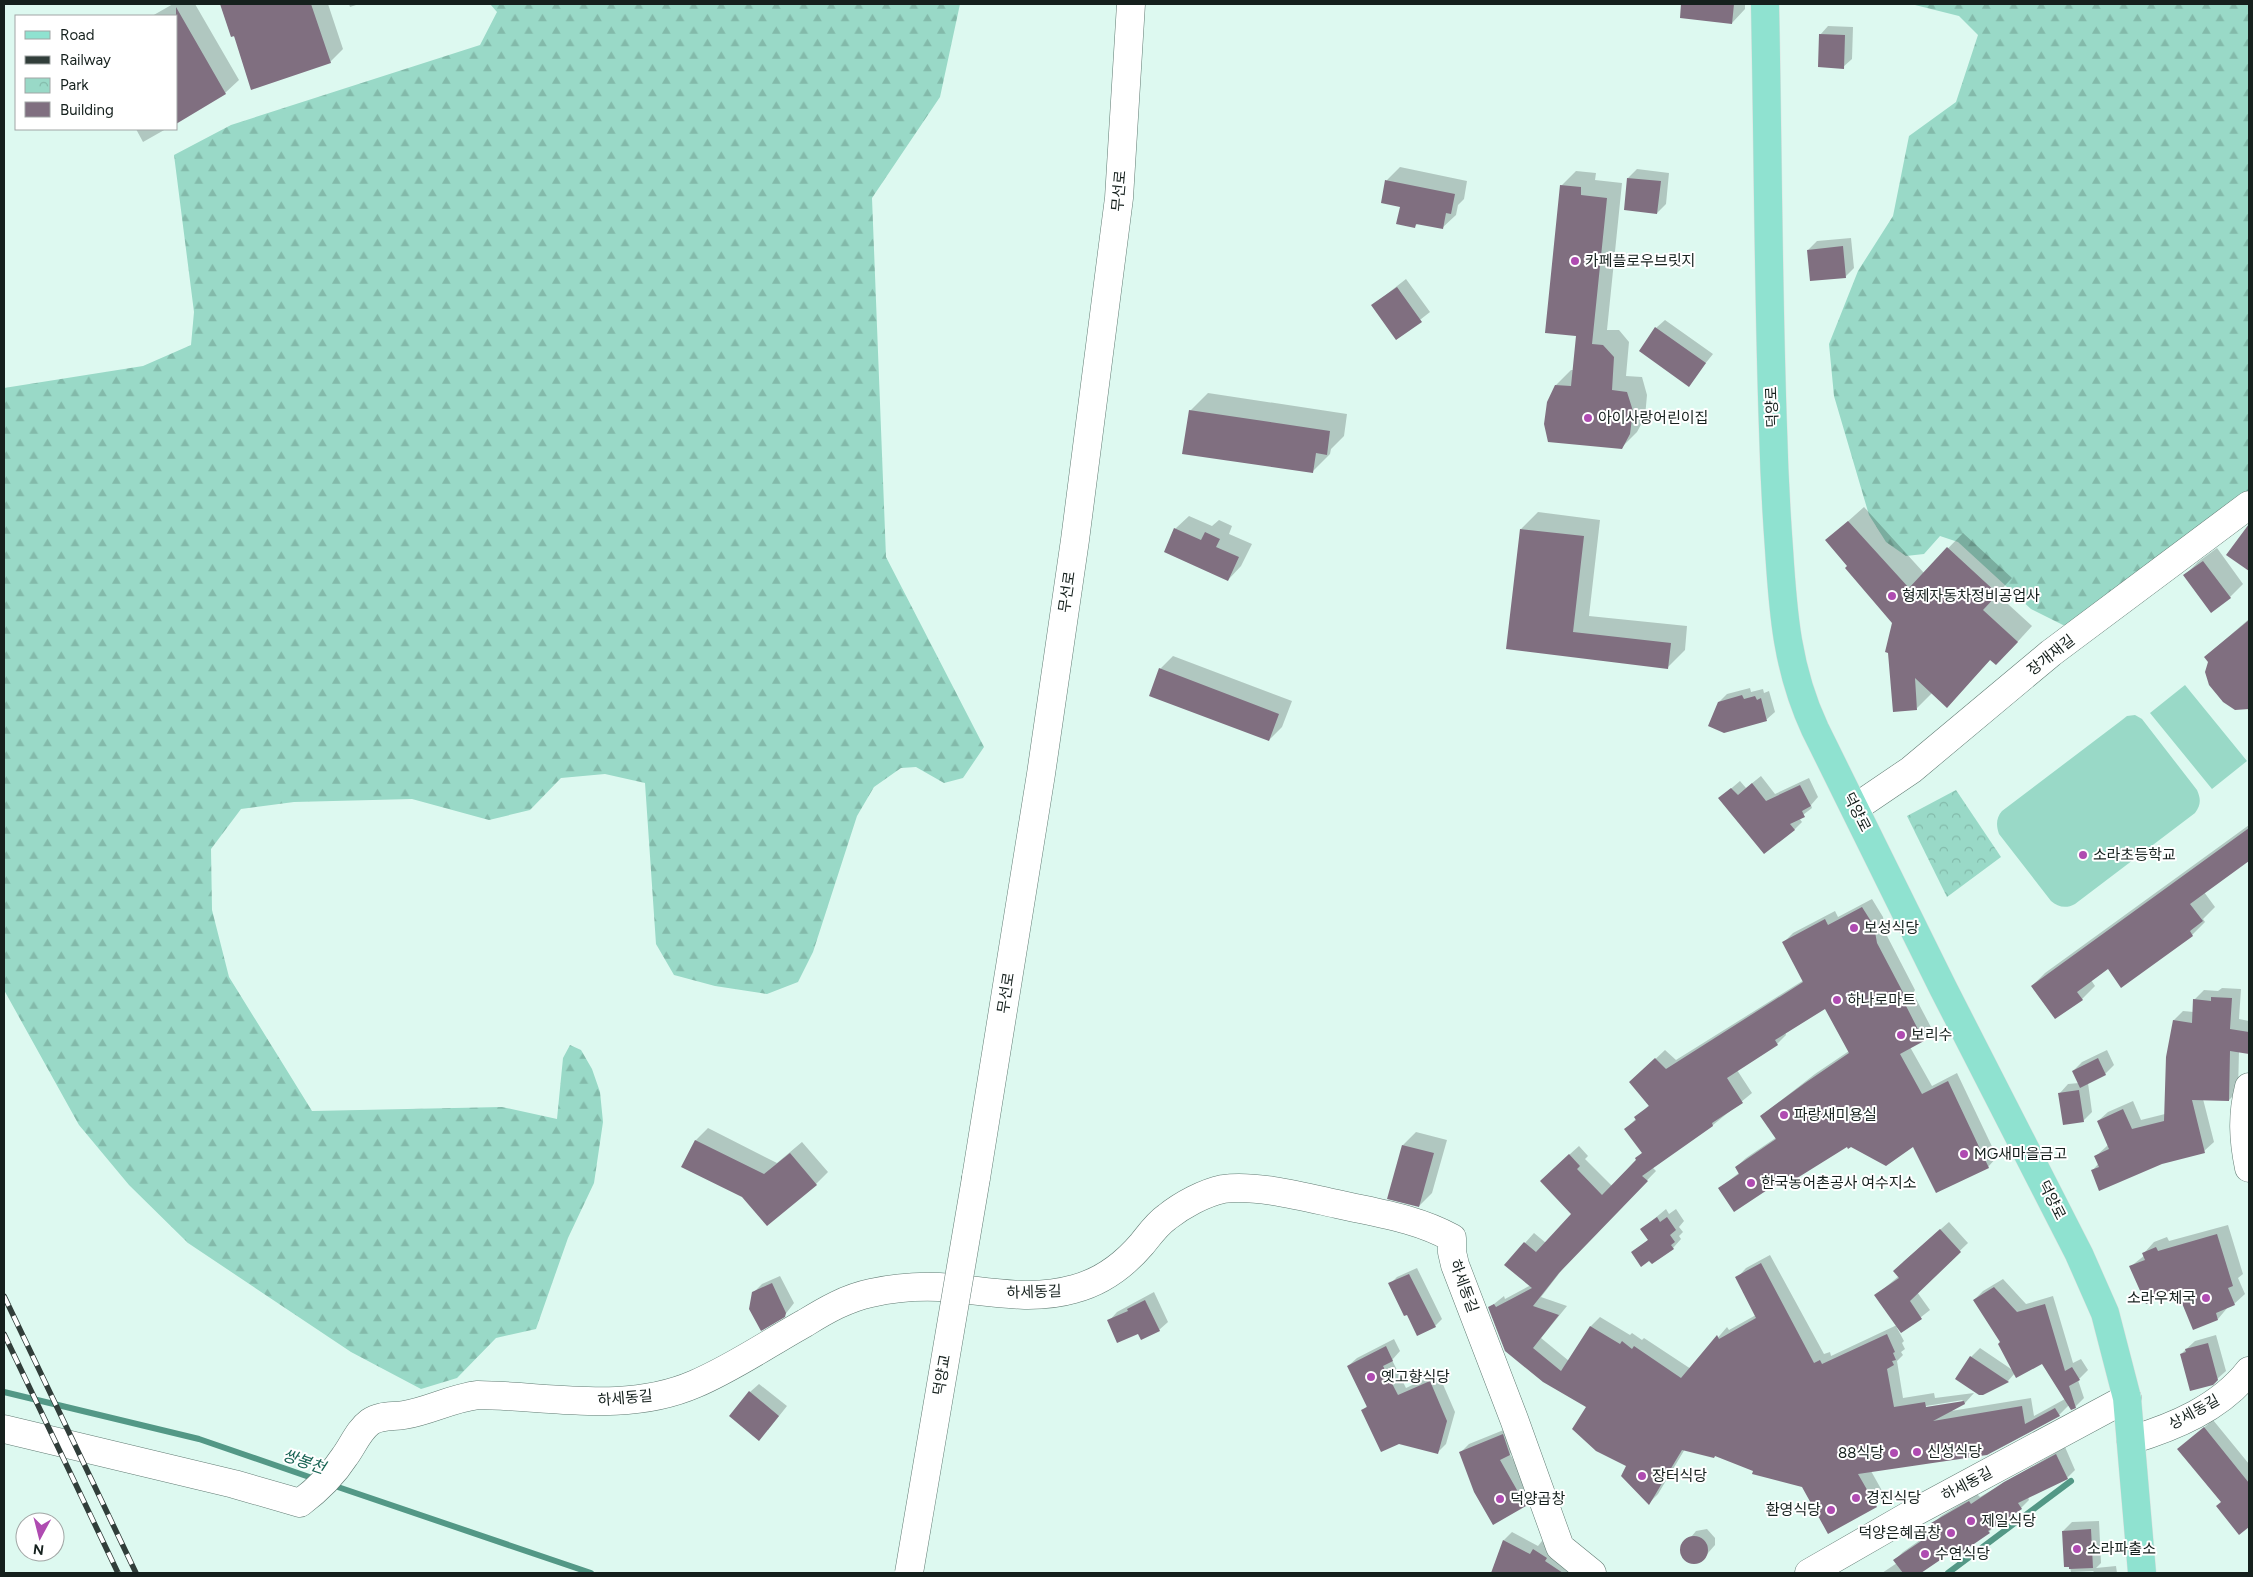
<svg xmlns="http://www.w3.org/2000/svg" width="2253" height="1577" font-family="Figtree,'Noto Sans KR',sans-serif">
  <defs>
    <pattern id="forest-firs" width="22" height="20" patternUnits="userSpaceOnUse" patternTransform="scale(1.25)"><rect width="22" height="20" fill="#99d9c7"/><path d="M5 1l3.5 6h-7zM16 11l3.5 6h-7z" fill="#83baaa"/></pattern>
    <pattern id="park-crowns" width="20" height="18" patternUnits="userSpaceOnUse" patternTransform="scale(1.25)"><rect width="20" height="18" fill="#99d9c7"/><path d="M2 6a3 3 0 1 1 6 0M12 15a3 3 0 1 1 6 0" fill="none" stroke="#83baaa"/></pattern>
  </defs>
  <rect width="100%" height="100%" fill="#ddf9f0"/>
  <path fill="url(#forest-firs)" d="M490,4H960L940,97L872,198L886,557L984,747L963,778L944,783L916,767L901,768L874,787L857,816L813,952L798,982L767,994L715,986L674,975L656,944L645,783L605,774L561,778L530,810L489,820L412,799L294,802L241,809L211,849L212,910L229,977L312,1111L502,1107L557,1119L563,1058L570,1045L581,1050L592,1069L600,1092L603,1122L594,1183L568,1238L536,1329L496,1338L457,1378L421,1389L351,1352L188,1243L129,1185L79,1125L4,990V388L143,366L191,345L194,312L174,155L231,125L480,45L497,12Z
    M1911,4H2249V505L2079,633L2031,609L1958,542L1940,536L1924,554L1906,556L1886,542L1869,515L1834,396L1829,344L1858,271L1893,216L1909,136L1956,102L1978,35L1959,16Z"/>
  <path fill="url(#park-crowns)" d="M1956,790L2001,857L1947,897L1907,816Z"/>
  <path fill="#99d9c7" d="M2185,685L2247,761L2212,789L2150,713Z
    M2135,715L2142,719L2197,790C2201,799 2201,805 2195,813L2075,904C2066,909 2058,907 2051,901L1999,834C1996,825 1996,818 2002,811L2122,720L2127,716Z"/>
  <path fill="#0003" fill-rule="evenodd" d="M173,4H195L239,80L225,93L176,16H152Z
    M222,4H328L343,49L330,62L232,36Z
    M349,4H359L350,7Z
    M1683,4H1745V9L1732,23L1681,17Z
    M1828,26L1853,27L1852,59L1843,67L1820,35Z
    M136,129H166L143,142Z
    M1400,167L1467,181L1464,199L1458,205L1456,215L1442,228L1418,223L1415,226L1401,206L1382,202L1387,180Z
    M1637,169L1669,173L1666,204L1657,213L1628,178Z
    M1576,171L1596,173L1595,180L1622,183L1607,330H1619L1629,342L1626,376L1642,377L1647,395L1645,417L1637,432L1621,448L1556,385L1571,370H1574L1577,335L1561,186Z
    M1851,238L1854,268L1845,277L1808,250L1817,241Z
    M1406,279L1430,312L1397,338L1373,305Z
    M1665,320L1713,354L1688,385L1656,328Z
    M1208,393L1347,414L1344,436L1331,449L1330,454L1312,472L1190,411Z
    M1864,507L1924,573L1963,533L2012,578L1997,594L2032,626L2011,649L1991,659L1961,691L1932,693L1917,708L1893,623L1827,540Z
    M1538,512L1600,520L1589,616L1687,626L1685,650L1668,667L1507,648L1521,529Z
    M1189,516L1212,526L1219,520L1232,526L1229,534L1252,544L1241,566L1228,580L1175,529Z
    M2217,548L2243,584L2230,597L2185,575L2198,562Z
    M2249,619V710L2205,657Z
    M1173,656L1292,701L1282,727L1269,740L1160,669Z
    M1750,688L1751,692L1763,689L1764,693L1769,691L1775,712L1767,719L1725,731L1719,702L1727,694Z
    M1761,776L1775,794L1809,778L1818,797L1811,805L1812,808L1799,818L1802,822L1794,830L1720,798L1740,781L1746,788Z
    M2249,825V860L2204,892L2215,907L2203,919L2205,922L2192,935L2108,968L2091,980L2095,986L2082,999L2032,986L2045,973Z
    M1872,899L1883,917L1886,934L1915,990L1913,993L1933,1031L1924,1040L1910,1047L1932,1086L1957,1073L1997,1157L1988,1167L1913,1145H1848L1790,1173L1720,1188L1740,1172L1736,1167L1746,1158L1777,1137L1761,1116L1815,1074L1849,1051L1826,1007L1785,1032L1786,1035L1777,1044L1737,1070L1752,1093L1713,1125L1652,1167L1656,1171L1568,1262L1541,1297L1567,1306L1541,1338L1569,1361L1591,1326L1600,1317L1630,1335L1632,1333L1642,1340L1644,1338L1691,1369L1727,1327L1729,1330L1756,1315L1737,1278L1746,1268L1770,1255L1824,1354L1830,1352L1831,1356L1897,1325L1876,1295L1899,1276L1903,1262L1949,1222L1968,1243L1917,1292L1930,1310L1902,1332L1896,1326L1904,1341L1902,1343L1905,1349L1901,1352L1903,1355L1897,1361L1903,1398L1934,1393L1935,1398L1974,1393L1965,1403L1951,1411L2031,1398L2034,1416L2065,1399L2042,1363L2015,1373L2008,1381L1983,1393L1971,1357L1980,1348L2014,1371L2001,1342L1974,1300L1983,1291L2003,1279L2026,1304L2053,1296L2073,1363L2081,1359L2088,1370L2078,1380L2084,1398L2075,1407L2069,1405L2059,1415L1871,1471L1885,1496L1876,1506L1803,1486L1755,1471L1716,1455L1714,1457L1685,1449L1658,1494L1649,1503L1627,1466L1587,1407L1489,1308L1504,1296L1505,1299L1531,1285L1506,1265L1525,1243L1534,1233L1546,1243L1572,1214L1550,1172L1579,1146L1588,1156L1585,1159L1612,1186L1643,1152L1626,1129L1649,1105L1631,1082L1665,1050L1676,1060L1804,980L1784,942L1793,933L1835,911L1838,917ZM1963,1400L1960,1403L1920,1409V1407Z
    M2222,988L2241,989L2239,1019L2249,1021V1051H2239L2238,1091L2229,1100L2203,1099L2214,1142L2204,1151L2162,1163L2092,1171L2099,1163L2096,1156L2108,1145L2098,1121L2108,1112L2133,1101L2141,1120L2165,1114L2174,1020L2183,1011L2194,1012V1000L2204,990L2218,991Z
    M2107,1050L2114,1065L2105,1074L2088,1083L2092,1112L2083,1121L2060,1093L2068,1084L2079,1083L2073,1071L2082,1062Z
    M708,1128L777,1163L802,1142L828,1172L816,1184L743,1196L683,1166L696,1140Z
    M1416,1132L1447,1140L1432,1193L1419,1206L1403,1145Z
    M1666,1209L1669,1214L1676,1209L1684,1221L1679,1227L1683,1232L1679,1236L1681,1239L1673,1248L1650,1259L1633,1253L1649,1239L1642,1229Z
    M2228,1225L2243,1274L2238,1278L2245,1294L2234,1304L2228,1307L2218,1319L2178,1290L2130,1267L2145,1255L2144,1253L2154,1242L2167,1237L2169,1241Z
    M1417,1268L1442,1319L1435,1326L1390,1284L1397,1277Z
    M780,1276L794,1303L784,1316L753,1293L762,1284Z
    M1154,1292L1168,1322L1159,1330L1139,1333L1109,1321L1117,1312Z
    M2216,1335L2226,1371L2217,1379L2181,1354L2195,1341Z
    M1394,1339L1400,1351L1392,1360L1406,1388L1438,1373L1455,1412L1446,1444L1438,1452L1399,1442L1363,1410L1368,1405L1348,1366L1357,1358Z
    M759,1384L787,1406L768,1430L750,1392Z
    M2213,1420L2249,1464V1525L2239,1533L2188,1441Z
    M1511,1427L1518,1446L1510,1454L1534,1497L1526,1505L1494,1523L1461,1452L1469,1444Z
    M2065,1447L2075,1470L2067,1478L2028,1497L2029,1500L2021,1508L1997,1523L1989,1532L1949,1552L1919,1573H1882L1897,1563L1895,1560L1903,1552L1936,1529L1933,1524L1941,1516L1977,1494L1980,1497Z
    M2099,1521L2101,1563L2096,1568L2116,1566L2117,1573H2092L2094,1571L2071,1572L2063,1531L2072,1522Z
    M1707,1529L1715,1538V1545L1701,1561H1688L1683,1556L1682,1548L1696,1531Z
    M1512,1532L1538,1546L1542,1541L1554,1549L1570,1573H1492L1504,1540Z"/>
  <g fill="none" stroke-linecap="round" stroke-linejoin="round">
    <path stroke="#539886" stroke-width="6" d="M4,1392L199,1439L318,1480
      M332,1485L591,1573
      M1948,1573L2071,1481"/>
  </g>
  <path fill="#806f80" d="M220,4H311L331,63L251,90L234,36L231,37Z
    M1681,4H1734L1732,24L1680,18Z
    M176,7L226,94L176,124Z
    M1819,34L1845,35L1844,69L1818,67Z
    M1627,178L1661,181L1657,214L1624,210Z
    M1385,180L1455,194L1451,214L1446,213L1443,229L1416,224L1415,228L1396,224L1400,207L1381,203Z
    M1560,185L1581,187V195L1607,198L1592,344L1603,345L1614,357L1612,390L1627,392L1633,411L1630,434L1622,449L1548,442L1544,424L1547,402L1555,385L1571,386L1576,336L1545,333Z
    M1843,246L1846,278L1810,281L1807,250Z
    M1397,287L1422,322L1396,340L1371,305Z
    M1655,327L1706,363L1689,387L1639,351Z
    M1189,410L1330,431L1327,455L1316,453L1313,473L1182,454Z
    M1848,521L1909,588L1947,547L1998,594L1983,610L2018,642L1996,665L1990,660L1947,708L1915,678L1917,710L1893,712L1888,653L1885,652L1892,623L1845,568L1847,566L1825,540Z
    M2249,524V571L2226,555Z
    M1174,528L1201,540L1205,532L1220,539L1216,547L1239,557L1228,581L1164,552Z
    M1520,529L1584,536L1573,632L1671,643L1668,669L1506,649Z
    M2203,561L2231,598L2211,613L2183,575Z
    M2249,620V709L2235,710L2223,702L2209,685L2205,672L2208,662L2204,657Z
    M1159,668L1279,714L1269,741L1149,696Z
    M1742,695L1744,699L1755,696L1757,700L1761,698L1767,721L1724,733L1708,726L1718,702Z
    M1752,783L1766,801L1800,785L1811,806L1802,811L1805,817L1790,824L1795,830L1764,854L1718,798L1731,788L1738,795Z
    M2249,828V861L2190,904L2203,921L2190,931L2193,936L2121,988L2108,969L2077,992L2083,1000L2055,1019L2031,986Z
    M1862,907L1874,926L1877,943L1907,1000L1904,1002L1924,1041L1900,1054L1922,1094L1948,1081L1989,1168L1936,1193L1913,1147L1886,1166L1851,1147L1848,1149L1847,1147L1794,1180L1790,1175L1734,1212L1718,1188L1739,1174L1735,1167L1776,1139L1760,1116L1805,1083L1849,1053L1825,1009L1775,1040L1778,1045L1727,1078L1743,1103L1712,1123L1713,1126L1642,1176L1648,1181L1559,1273L1533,1306L1559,1315L1533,1348L1561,1371L1590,1326L1620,1344L1622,1341L1632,1349L1634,1346L1681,1378L1717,1335L1719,1339L1756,1318L1735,1277L1761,1263L1814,1363L1820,1360L1822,1364L1887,1334L1895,1352L1893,1353L1896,1360L1892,1361L1894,1365L1887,1369L1894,1407L1925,1402L1926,1407L1964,1401L1965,1404L1933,1421L2022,1406L2025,1424L2055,1408L2060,1416L1987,1455L1858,1474L1877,1507L1828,1534L1802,1487L1752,1474L1753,1471L1715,1456L1714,1458L1682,1450L1649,1505L1621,1476L1626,1466L1596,1451L1572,1429L1586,1407L1543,1382L1505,1351L1488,1307L1494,1304L1496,1307L1532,1288L1504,1265L1524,1242L1536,1252L1571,1214L1540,1181L1569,1154L1580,1166L1577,1169L1602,1195L1636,1160L1635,1158L1642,1153L1624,1129L1636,1120L1634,1117L1649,1106L1629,1082L1655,1058L1666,1069L1803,982L1782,942L1825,919L1828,925Z
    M2211,997L2232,998L2230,1029L2249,1032V1054L2230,1051L2229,1101L2192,1100L2205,1153L2162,1164L2099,1191L2091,1170L2099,1167L2094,1156L2109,1149L2097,1121L2123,1109L2132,1129L2164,1121L2166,1057L2173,1020L2192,1023L2193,999L2211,1001Z
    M2098,1058L2106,1075L2080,1088L2072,1071Z
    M2079,1090L2084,1122L2063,1125L2058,1093Z
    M695,1140L764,1174L790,1153L817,1185L767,1226L742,1197L681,1167Z
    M1402,1145L1434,1153L1419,1207L1387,1199Z
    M1657,1217L1660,1222L1667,1217L1676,1230L1670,1235L1675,1242L1671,1245L1674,1249L1652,1264L1649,1261L1641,1267L1631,1252L1648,1240L1640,1229Z
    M1940,1229L1961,1252L1910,1301L1922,1319L1901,1333L1874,1295L1899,1278L1893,1271Z
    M2217,1234L2233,1286L2228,1288L2235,1305L2216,1313L2218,1320L2193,1330L2177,1291L2146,1304L2129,1266L2145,1260L2142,1253L2156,1247L2158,1251Z
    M1409,1274L1436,1327L1417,1336L1407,1315L1404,1316L1388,1283Z
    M772,1283L786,1313L785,1317L761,1331L749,1309L752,1292Z
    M1994,1287L2017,1312L2045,1304L2065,1371L2072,1367L2080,1380L2069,1386L2076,1408L2071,1410L2042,1364L2016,1378L1998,1344L2000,1342L1973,1300Z
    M1145,1300L1160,1331L1141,1340L1138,1334L1117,1343L1107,1320L1128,1311L1127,1309Z
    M2208,1343L2218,1380L2213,1385L2190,1391L2180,1354L2186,1352L2185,1349Z
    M1386,1346L1393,1361L1383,1366L1398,1395L1430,1381L1447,1421L1438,1454L1399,1444L1381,1452L1361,1410L1367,1407L1347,1366Z
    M1970,1356L2009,1382L1983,1395H1979L1955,1379Z
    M749,1391L779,1416L759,1441L729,1416Z
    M2204,1427L2249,1483V1527L2239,1535L2216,1506L2221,1502L2177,1449Z
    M1503,1434L1510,1455L1500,1460L1526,1506L1493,1525L1474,1492L1459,1452Z
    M2056,1454L2068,1479L2018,1503L2022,1509L1988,1531L1990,1533L1952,1559L1949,1554L1921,1573H1903L1893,1560L1936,1531L1931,1523L1969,1501L1971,1504L2004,1482Z
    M2091,1529L2093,1568L2069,1569V1567H2064L2062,1531Z
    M1680 1550a14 14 0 1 1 28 0a14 14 0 1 1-28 0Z
    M1503,1540L1530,1554L1533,1549L1547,1558L1545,1561L1563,1573H1491Z"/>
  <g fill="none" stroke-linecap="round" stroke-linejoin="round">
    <defs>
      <path id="minor" d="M1855,808L1911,770L2051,653L2249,505
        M2249,1087C2242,1115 2243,1139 2249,1168
        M976,1178L1041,774L1075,540L1119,198L1131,4
        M4,1429L234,1484L300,1503C316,1491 334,1473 345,1456C353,1445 359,1430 370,1422C380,1415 392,1417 404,1415C429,1411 452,1398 478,1395C550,1396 626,1414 695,1384C733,1368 769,1343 805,1323C826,1310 847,1298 871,1293C893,1288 916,1286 939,1287C984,1290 1029,1302 1074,1289C1101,1282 1124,1265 1142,1244C1150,1234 1157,1224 1167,1217C1182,1205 1204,1193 1223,1189C1255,1184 1305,1197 1337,1204C1376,1213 1416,1218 1452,1238V1252L1455,1265L1514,1419L1560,1547L1592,1573
        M2131,1440C2174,1427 2220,1408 2249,1371
        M1809,1573L1915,1512L2127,1398"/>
      <path id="major" d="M1765,4C1768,145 1768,286 1773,428C1774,468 1776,508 1779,549C1783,613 1787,669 1815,729L1943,988L2079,1254L2105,1313L2127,1398L2142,1573"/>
    </defs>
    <use href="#minor" stroke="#627c74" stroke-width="29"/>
    <use href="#major" stroke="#dee0df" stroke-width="29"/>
    <use href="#minor" stroke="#fff" stroke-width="28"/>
    <use href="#major" stroke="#8fe2d0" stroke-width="28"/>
    <defs>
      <path id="rail" d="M4,1296L136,1573
        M4,1334L118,1573"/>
    </defs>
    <use href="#rail" stroke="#313e3a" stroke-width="5.5"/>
    <use href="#rail" stroke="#fff" stroke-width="4" stroke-dasharray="11" stroke-linecap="butt"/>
    <defs>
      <path id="minor-bridge" d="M909,1573L976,1178"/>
    </defs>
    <use href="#minor-bridge" stroke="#627c74" stroke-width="29" stroke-linecap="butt"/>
    <use href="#minor-bridge" stroke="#fff" stroke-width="28"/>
  </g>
  <g fill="#af4bb1" stroke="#fff" stroke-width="2">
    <circle cx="1575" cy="261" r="5"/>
    <circle cx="1588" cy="418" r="5"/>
    <circle cx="1892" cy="596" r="5"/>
    <circle cx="2083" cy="855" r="5"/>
    <circle cx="1854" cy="928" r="5"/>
    <circle cx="1837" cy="1000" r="5"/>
    <circle cx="1901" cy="1035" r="5"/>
    <circle cx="1784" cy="1115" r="5"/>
    <circle cx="1964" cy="1154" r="5"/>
    <circle cx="1751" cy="1183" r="5"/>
    <circle cx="2206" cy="1298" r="5"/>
    <circle cx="1371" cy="1377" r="5"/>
    <circle cx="1917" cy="1452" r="5"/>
    <circle cx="1894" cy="1453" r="5"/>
    <circle cx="1642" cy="1476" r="5"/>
    <circle cx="1856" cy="1498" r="5"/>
    <circle cx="1500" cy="1499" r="5"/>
    <circle cx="1831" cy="1510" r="5"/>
    <circle cx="1971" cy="1521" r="5"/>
    <circle cx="1951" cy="1533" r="5"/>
    <circle cx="2077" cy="1549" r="5"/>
    <circle cx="1925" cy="1554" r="5"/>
  </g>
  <g text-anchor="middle" stroke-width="4" stroke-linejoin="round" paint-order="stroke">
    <g font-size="15" fill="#15201d" stroke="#fff">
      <text transform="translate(1119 191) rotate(-85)" y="5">무선로</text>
      <text transform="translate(1772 407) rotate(-92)" y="5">덕양로</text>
      <text transform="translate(1067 592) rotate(-82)" y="5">무선로</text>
      <text transform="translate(2051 655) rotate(-38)" y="5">장개재길</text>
      <text transform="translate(1857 812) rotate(63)" y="5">덕양로</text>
      <text transform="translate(1006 993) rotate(-81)" y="5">무선로</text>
      <text transform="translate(2052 1200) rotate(63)" y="5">덕양로</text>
      <text transform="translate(1464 1286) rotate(70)" y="5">하세동길</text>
      <text transform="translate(1034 1292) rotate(-2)" y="5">하세동길</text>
      <text transform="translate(942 1375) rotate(-80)" y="5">덕양교</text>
      <text transform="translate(625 1398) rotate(-5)" y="5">하세동길</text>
      <text transform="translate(2194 1412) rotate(-29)" y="5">상세동길</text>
      <text transform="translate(1967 1484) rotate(-28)" y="5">하세동길</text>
    </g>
    <g font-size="15" fill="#15201d" stroke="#fff" text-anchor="start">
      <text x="1585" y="266">카페플로우브릿지</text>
      <text x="1598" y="423">아이사랑어린이집</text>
      <text x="1902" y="601">형제자동차정비공업사</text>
      <text x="2093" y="860">소라초등학교</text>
      <text x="1864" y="933">보성식당</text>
      <text x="1847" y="1005">하나로마트</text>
      <text x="1911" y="1040">보리수</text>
      <text x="1794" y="1120">파랑새미용실</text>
      <text x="1974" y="1159">MG새마을금고</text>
      <text x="1761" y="1188">한국농어촌공사 여수지소</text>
      <text x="2196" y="1303" text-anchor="end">소라우체국</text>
      <text x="1381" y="1382">옛고향식당</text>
      <text x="1927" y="1457">신성식당</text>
      <text x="1884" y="1458" text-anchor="end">88식당</text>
      <text x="1652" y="1481">장터식당</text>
      <text x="1866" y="1503">경진식당</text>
      <text x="1510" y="1504">덕양곱창</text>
      <text x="1821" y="1515" text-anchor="end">환영식당</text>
      <text x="1981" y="1526">제일식당</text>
      <text x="1941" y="1538" text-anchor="end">덕양은혜곱창</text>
      <text x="2087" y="1554">소라파출소</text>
      <text x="1935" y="1559">수연식당</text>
    </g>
    <g font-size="16" font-style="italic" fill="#196454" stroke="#fff">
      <text transform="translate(304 1461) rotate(19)" y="6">쌍봉천</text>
    </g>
  </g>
  <rect width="2253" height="1577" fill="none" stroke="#15201d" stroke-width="10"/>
  <rect x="15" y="15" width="162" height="115" fill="#ffffff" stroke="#a1a6a5"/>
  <rect x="25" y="31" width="25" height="8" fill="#8fe2d0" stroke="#a1a6a5"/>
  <text x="60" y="40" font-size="15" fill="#15201d">Road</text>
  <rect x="25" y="56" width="25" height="8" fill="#313e3a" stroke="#a1a6a5"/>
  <text x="60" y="65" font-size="15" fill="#15201d">Railway</text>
  <rect x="25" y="78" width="25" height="15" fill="url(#park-crowns)" stroke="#a1a6a5"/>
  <text x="60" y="90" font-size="15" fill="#15201d">Park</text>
  <rect x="25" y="102" width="25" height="15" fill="#806f80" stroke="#a1a6a5"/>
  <text x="60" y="115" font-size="15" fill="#15201d">Building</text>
  <g transform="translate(40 1537) rotate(187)"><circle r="24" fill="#ffffff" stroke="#a1a6a5"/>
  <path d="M0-4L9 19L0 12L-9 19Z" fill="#af4bb1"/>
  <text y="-8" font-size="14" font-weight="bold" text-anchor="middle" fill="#15201d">N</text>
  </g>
</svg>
